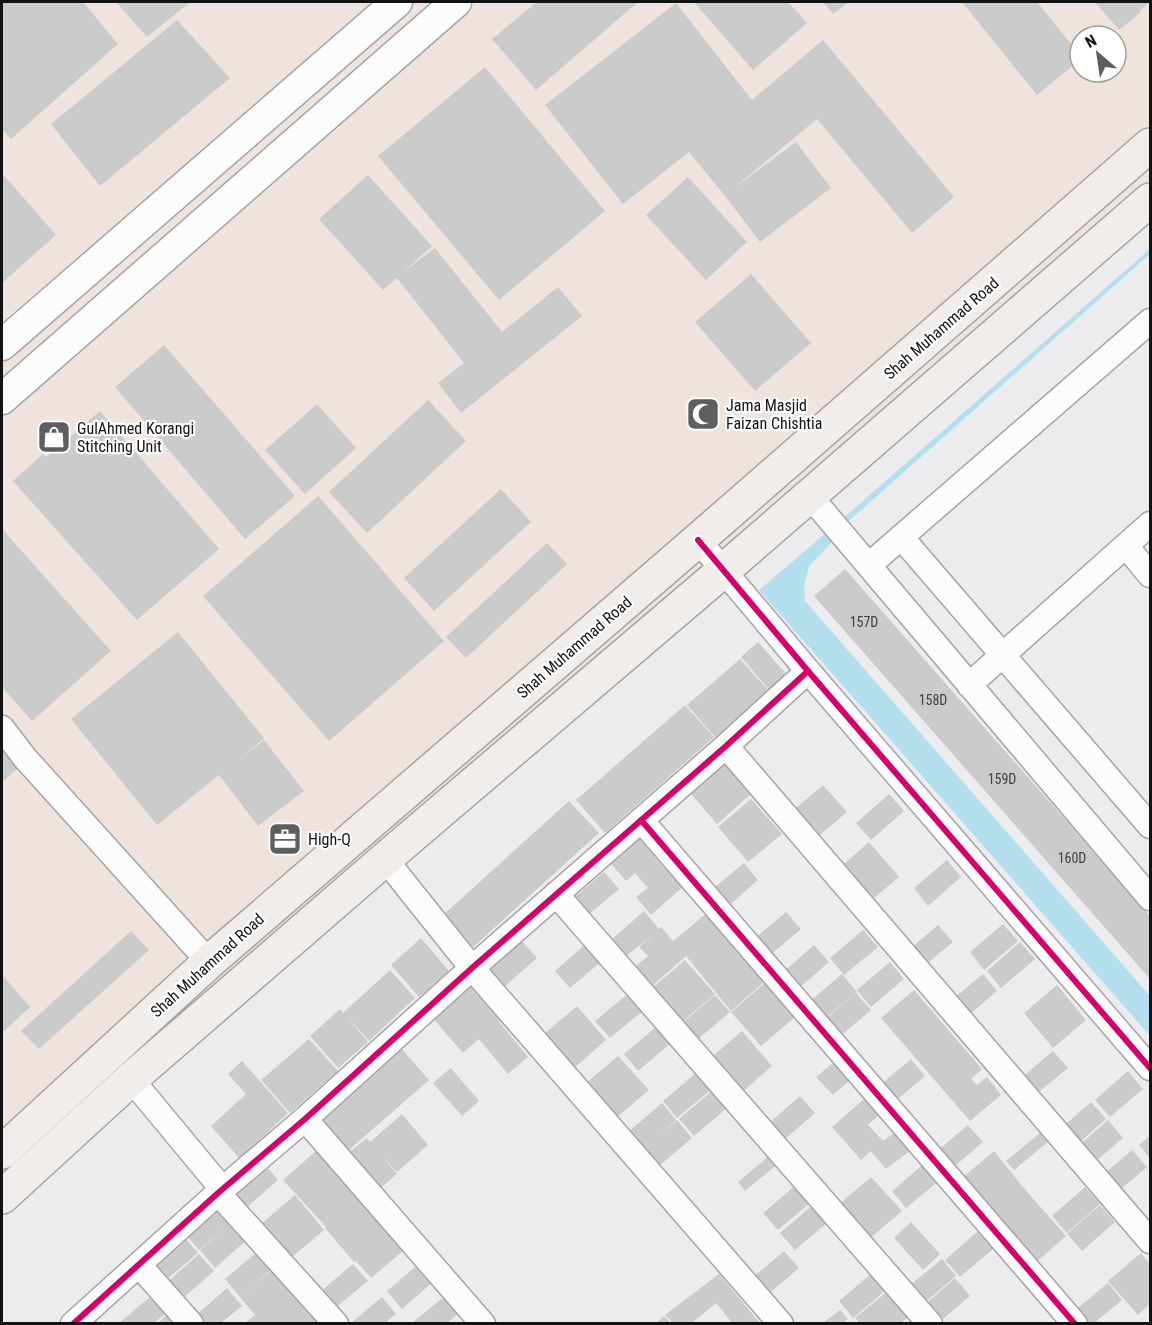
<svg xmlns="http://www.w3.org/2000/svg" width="1152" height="1325" font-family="'Roboto Condensed',sans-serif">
  <rect width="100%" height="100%" fill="#ecebee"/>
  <path fill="#efe3dd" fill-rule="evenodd" d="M2,2H1150V188L2,1196ZM1080,36H1116V72H1080Z"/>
  <path fill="#b3dfee" d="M1150,249V254L843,526L839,522Z
    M826,533L832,542L809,566L804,586L805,601L1150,996V1036L759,590Z"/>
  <path fill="#cccbcc" d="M2,2H83L118,44L11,139L2,129Z
    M116,2H190L147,37Z
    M537,2H638L536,90L492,39Z
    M694,2H788L807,23L753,70Z
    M823,2H849L833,14Z
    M962,2H1037L1080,55V60L1037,95Z
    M1095,2H1150L1140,10L1141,12L1119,30Z
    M676,3L752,100L823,40L954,197L912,233L817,119L734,188L796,142L831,188L760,242L725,196L689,152L623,204L545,105Z
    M177,20L230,78L100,186L51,124Z
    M485,67L605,211L499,300L378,156Z
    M2,173L56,235L2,283Z
    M368,175L432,246L403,272L435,248L502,332L558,287L582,316L461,413L438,383L464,363L397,278L383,290L319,219Z
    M688,177L747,242L706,280L646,215Z
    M751,274L811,343L755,391L695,322Z
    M164,345L295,496L245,539L115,387Z
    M428,400L466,441L367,533L329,492Z
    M317,404L356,448L305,494L265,450Z
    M100,411L219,549L137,620L13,481L43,454L47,457Z
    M501,489L531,522L434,611L404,578Z
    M318,496L444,641L329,741L203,596Z
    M2,529L111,651L32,721L2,687Z
    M547,543L567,564L466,658L446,637Z
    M845,569L1150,916V979L814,596Z
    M178,632L264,738L241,758L264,740L304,791L258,826L219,775L157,825L71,719Z
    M758,642L787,675L769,690L741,657Z
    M740,659L769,691L715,737L687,705Z
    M685,705L714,737L605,833L576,800Z
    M2,747L19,767L2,782Z
    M721,758L751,794L717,824L686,788Z
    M823,785L847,812L814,840L790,813Z
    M889,794L904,811L871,840L856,823Z
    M751,799L782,834L748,862L718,827Z
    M569,801L599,833L471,949L441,917Z
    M636,834L666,871L669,869L684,886L651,915L636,897L648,888L635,873L626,881L607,859Z
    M869,842L899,877L866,905L836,871Z
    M947,860L961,877L928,906L914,888Z
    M744,863L758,880L725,909L710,891Z
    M604,872L619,889L586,917L571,900Z
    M644,911L659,929L661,927L673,941L707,913L764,982L731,1011L686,956L649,989L631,970L648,956L639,947L655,933L625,957L611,940Z
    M786,912L801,929L768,957L753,940Z
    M1003,924L1018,941L984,970L970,952Z
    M938,925L953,942L919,970L905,953Z
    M863,930L878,947L844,975L830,958Z
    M131,931L149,950L39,1049L21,1031Z
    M421,938L449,971L419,997L391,965Z
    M522,941L537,958L504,987L489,970Z
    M588,942L603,960L570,988L555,971Z
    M1020,942L1035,959L1001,988L987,971Z
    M814,945L829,962L796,991L781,974Z
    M685,960L715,994L682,1022L652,988Z
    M890,962L904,979L871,1007L857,990Z
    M390,970L415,998L369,1041L346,1016L368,1042L338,1068L310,1036L340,1009L343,1013Z
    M842,974L857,992L823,1020L808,1003Z
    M983,974L997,991L964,1019L949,1002Z
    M2,975L30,1007L2,1033Z
    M467,983L500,1021L499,1022L528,1057L508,1074L479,1039L463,1053L430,1015Z
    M765,983L794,1018L761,1046L731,1012Z
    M1057,985L1086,1020L1053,1048L1024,1013Z
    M914,990L982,1069L971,1079L977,1085L987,1077L1001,1095L970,1121L881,1018Z
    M629,993L644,1010L610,1038L595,1021Z
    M856,993L871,1010L838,1038L823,1021Z
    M715,995L730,1012L697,1040L682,1023Z
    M577,1006L606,1040L573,1069L544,1034Z
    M657,1026L671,1043L638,1071L624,1054Z
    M742,1031L772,1066L739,1095L709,1059Z
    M309,1039L338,1071L290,1113L261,1080Z
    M401,1048L429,1080L349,1150L323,1120Z
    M1053,1051L1068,1068L1034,1096L1020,1079Z
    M618,1056L649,1090L616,1118L585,1084Z
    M911,1059L925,1076L892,1104L878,1087Z
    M242,1061L288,1113L257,1142L258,1143L239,1158L211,1126L246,1094L228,1074Z
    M834,1062L850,1080L833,1095L816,1077Z
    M451,1068L479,1101L462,1116L433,1083Z
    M1128,1071L1143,1089L1110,1117L1095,1100Z
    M696,1073L711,1090L677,1118L663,1101Z
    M712,1091L727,1108L694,1136L679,1119Z
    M800,1096L815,1113L782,1142L767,1125Z
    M865,1098L879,1115L868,1125L883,1141L894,1133L911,1150L886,1169L871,1151L861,1160L832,1127Z
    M1091,1102L1106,1119L1073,1148L1058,1131Z
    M662,1103L676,1120L657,1138L677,1120L692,1138L659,1166L629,1131Z
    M402,1114L428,1145L397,1172L381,1155L397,1174L377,1191L346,1155L367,1138L370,1142Z
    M1108,1120L1123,1138L1090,1166L1075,1149Z
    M968,1125L983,1142L950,1170L935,1153Z
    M1040,1133L1048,1142L1014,1170L1006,1161Z
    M1150,1136V1158L1139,1145Z
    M1132,1150L1147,1167L1114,1195L1099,1178Z
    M316,1151L388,1234L389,1233L404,1250L371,1278L356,1261L354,1262L325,1228L326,1227L283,1180Z
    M994,1151L1022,1186L1066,1236L1033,1265L961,1179Z
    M771,1154L779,1163L745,1191L738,1182Z
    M264,1163L278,1180L245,1209L230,1192Z
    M925,1163L940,1180L906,1208L892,1191Z
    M871,1177L902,1211L869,1239L838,1205Z
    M796,1185L811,1202L778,1230L763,1213Z
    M1085,1187L1100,1204L1067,1233L1052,1216Z
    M295,1195L324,1230L291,1258L261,1224Z
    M218,1205L248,1239L215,1268L200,1250L228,1225L199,1250L184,1233Z
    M813,1205L828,1222L795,1250L780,1233Z
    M1100,1205L1115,1222L1082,1251L1067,1234Z
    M911,1222L940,1254L923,1270L894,1238Z
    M978,1231L993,1249L960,1277L945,1260Z
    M183,1236L198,1253L164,1282L150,1265Z
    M258,1251L273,1268L240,1297L225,1279Z
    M784,1251L799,1268L766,1296L751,1279Z
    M1141,1253L1150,1264V1304L1138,1315L1108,1281Z
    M199,1254L214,1271L181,1300L166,1283Z
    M942,1259L956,1276L923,1304L908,1287Z
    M420,1263L435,1280L402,1309L387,1291Z
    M353,1264L368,1281L334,1309L320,1292Z
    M273,1269L325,1323H245L255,1315L240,1297Z
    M872,1273L886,1290L853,1318L839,1301Z
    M719,1274L760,1323H732L716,1303L692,1323H673L665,1315Z
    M955,1278L970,1296L937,1324L922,1307Z
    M1108,1283L1122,1300L1094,1323H1085L1074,1311Z
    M227,1288L242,1306L221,1323H200L194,1317Z
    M889,1290L896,1299L894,1301L908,1317L901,1323H860L855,1318Z
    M446,1295L460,1312L447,1323H412Z
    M151,1296L166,1313L154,1323H119Z
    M382,1297L396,1314L385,1323H351Z
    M840,1310L848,1319L842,1323H823Z
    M168,1314L176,1323H158Z
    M664,1316L671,1323H656Z"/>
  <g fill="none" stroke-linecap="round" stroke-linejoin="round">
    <defs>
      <path id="minor" d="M809,495L1150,898
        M901,537L1150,826
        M698,540L808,671L1150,1068
        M1126,546L1150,575
        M869,565L1150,321
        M969,685L1150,524
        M2,728L25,758L209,962
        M726,746L1150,1241
        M641,820L1075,1324
        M385,859L472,968L781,1324
        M556,894L930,1324
        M131,1079L223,1190
        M305,1119L483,1324
        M218,1193L336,1324
        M139,1265L191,1324
        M73,1324L218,1193L305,1119L472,968L726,746L808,671"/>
      <path id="tertiary" d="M2,345L397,2
        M2,399L456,2"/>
      <path id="secondary" d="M2,1152L209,962L698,540L1150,145
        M2,1197L131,1079L385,859L724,570L1150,200"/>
    </defs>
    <use href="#minor" stroke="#a4a4a6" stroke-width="27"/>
    <use href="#tertiary" stroke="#a4a4a6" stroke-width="33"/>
    <use href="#secondary" stroke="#a4a4a6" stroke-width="36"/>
    <use href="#minor" stroke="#fcfcfc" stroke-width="24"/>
    <use href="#tertiary" stroke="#fcfcfc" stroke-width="30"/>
    <use href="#secondary" stroke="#f0edea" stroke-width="33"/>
    <defs>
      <path id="cycleway" d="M698,540L808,671L1150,1068
        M641,820L1075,1324
        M73,1324L218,1193L305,1119L472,968L726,746L808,671"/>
    </defs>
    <use href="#cycleway" stroke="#fff" stroke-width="10"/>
    <use href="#cycleway" stroke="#d6006c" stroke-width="6"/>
  </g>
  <defs>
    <symbol id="mosque-square" viewBox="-11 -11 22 22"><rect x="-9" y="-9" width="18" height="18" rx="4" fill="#5e5d60" stroke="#fff"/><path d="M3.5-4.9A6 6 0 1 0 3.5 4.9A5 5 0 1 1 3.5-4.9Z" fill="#fff"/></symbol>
    <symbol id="shop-square" viewBox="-11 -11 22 22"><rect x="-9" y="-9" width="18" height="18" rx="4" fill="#5e5d60" stroke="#fff"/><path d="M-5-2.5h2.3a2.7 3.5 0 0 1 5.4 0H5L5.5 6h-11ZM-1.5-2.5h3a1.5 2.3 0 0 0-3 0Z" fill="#fff"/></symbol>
    <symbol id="office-square" viewBox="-11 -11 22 22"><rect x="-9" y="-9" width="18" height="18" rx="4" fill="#5e5d60" stroke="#fff"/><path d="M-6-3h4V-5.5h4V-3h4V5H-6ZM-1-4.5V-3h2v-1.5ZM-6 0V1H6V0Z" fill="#fff"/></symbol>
  </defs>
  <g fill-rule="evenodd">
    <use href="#mosque-square" x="684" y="395" width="38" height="38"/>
    <use href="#shop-square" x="35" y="418" width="38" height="38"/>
    <use href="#office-square" x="266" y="820" width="38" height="38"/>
  </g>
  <g text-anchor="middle" stroke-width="4.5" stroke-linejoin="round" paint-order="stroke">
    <g font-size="14" fill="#404041">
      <text x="864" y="627">157D</text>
      <text x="933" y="705">158D</text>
      <text x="1002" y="784">159D</text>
      <text x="1072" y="863">160D</text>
    </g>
    <g font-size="16" fill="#121113" stroke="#fff">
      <text transform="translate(941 328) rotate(-41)" y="6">Shah Muhammad Road</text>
      <text transform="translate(574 647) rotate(-41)" y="6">Shah Muhammad Road</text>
      <text transform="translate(207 965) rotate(-42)" y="6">Shah Muhammad Road</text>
    </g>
    <g font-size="16" fill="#121113" stroke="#fff" text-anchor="start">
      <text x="726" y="411">Jama Masjid<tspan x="726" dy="18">Faizan Chishtia</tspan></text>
      <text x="77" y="434">GulAhmed Korangi<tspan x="77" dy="18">Stitching Unit</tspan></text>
      <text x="308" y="845">High-Q</text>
    </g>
  </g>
  <rect width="1152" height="1325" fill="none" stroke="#121113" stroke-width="6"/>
  <g transform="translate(1098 54) rotate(331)"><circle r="28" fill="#ffffff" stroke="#a0a0a1" stroke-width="1.5"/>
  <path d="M0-4.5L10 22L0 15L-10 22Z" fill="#5e5d60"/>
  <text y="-9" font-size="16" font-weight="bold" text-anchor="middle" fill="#121113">N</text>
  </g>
</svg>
